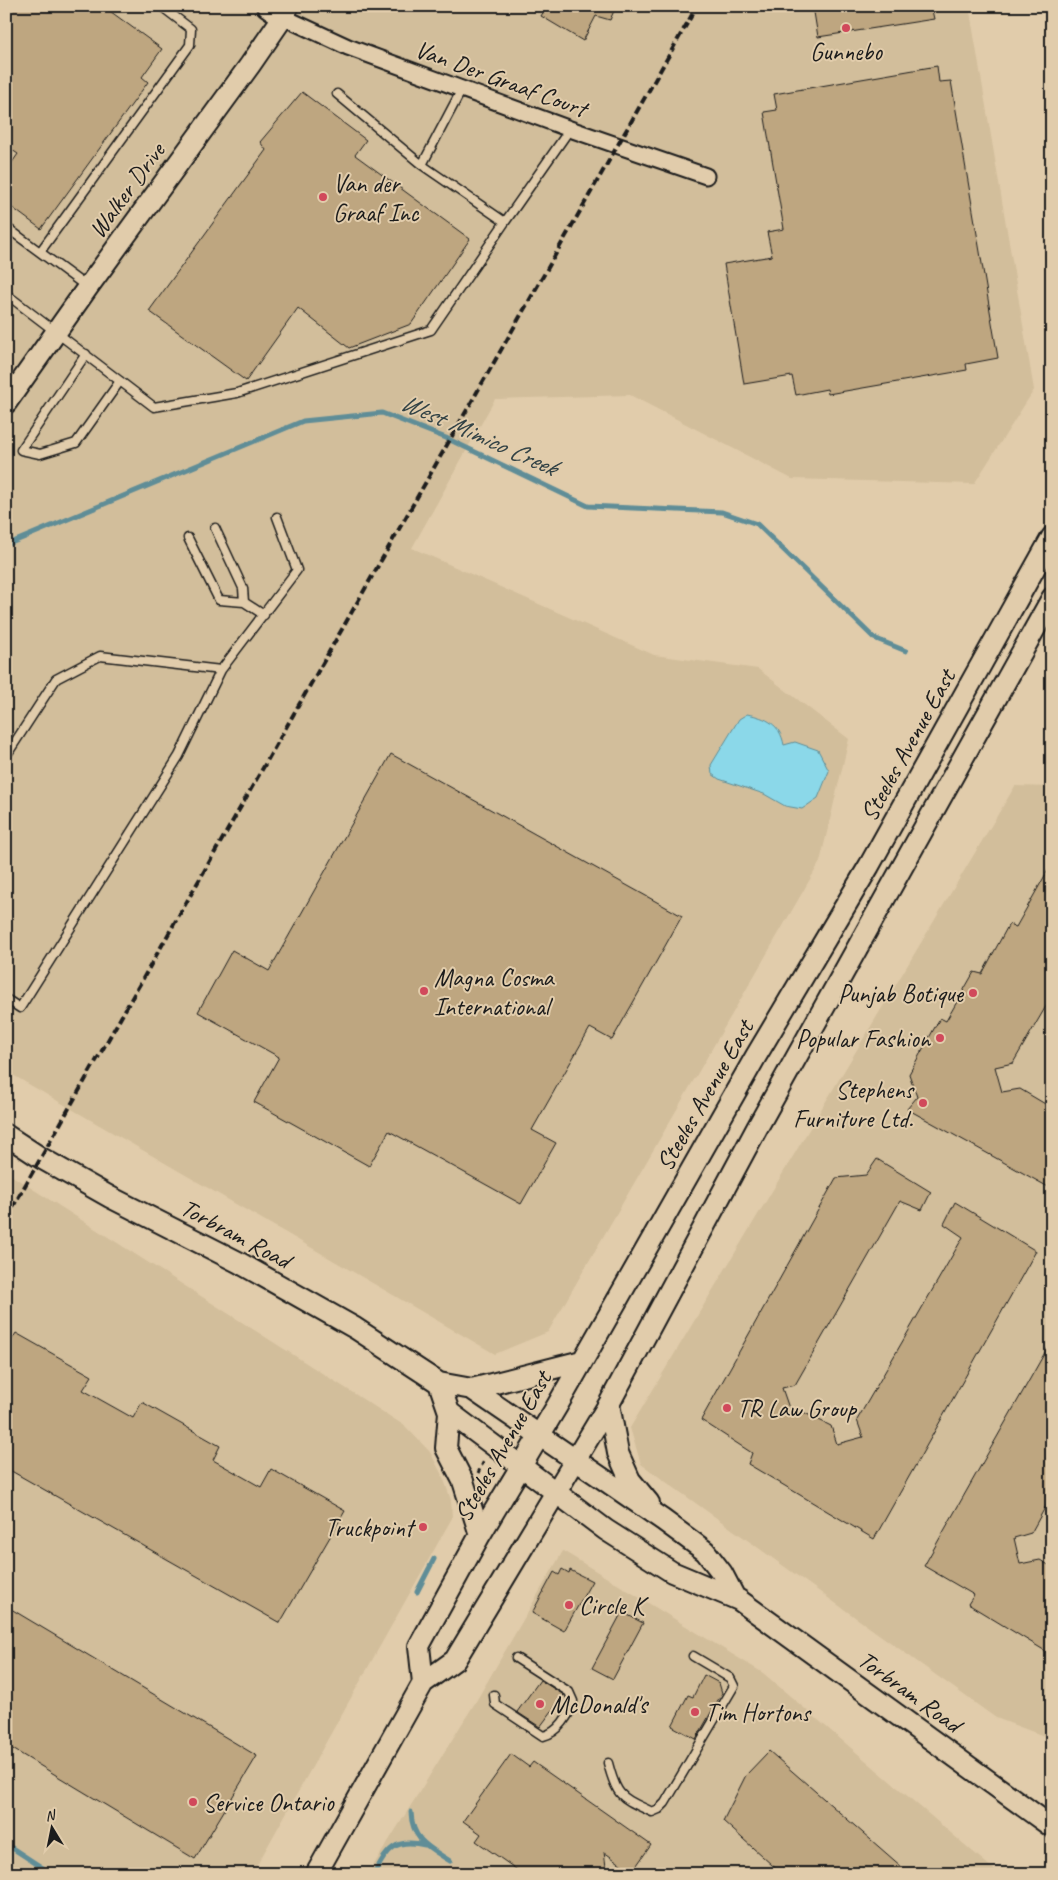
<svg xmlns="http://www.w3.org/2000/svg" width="1058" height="1880" font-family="Caveat,sans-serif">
  <rect width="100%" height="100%" fill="#e1ccab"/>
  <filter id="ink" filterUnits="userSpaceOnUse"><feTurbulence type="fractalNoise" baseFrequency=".02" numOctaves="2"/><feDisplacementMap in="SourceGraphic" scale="10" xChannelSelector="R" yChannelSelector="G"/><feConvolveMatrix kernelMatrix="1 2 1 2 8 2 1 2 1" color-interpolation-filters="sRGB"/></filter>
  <g filter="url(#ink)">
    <path fill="#d2be9b" d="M6,6H969L1034,390L974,484L792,479L630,395L495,399L412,548L654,655L758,669L849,739L820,862L548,1332L495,1354L6,1071Z
      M1015,786L1052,787V1739L996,1718L641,1464L630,1428Z
      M6,1172L405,1426L430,1452L443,1477L451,1500L452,1518L252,1874H6Z
      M563,1551L763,1673L999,1874H368L475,1703Z"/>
    <path fill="#8bd8e9" stroke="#5f8d97" d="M747,714C767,718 780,724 784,745L795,742L818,750L829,771L818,798L802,809L785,806L764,794L719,779L712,774L711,765L739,719Z"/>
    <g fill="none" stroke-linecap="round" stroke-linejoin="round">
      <path stroke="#5f8d97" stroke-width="5" d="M6,545L303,421L382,413L446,438L588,506L722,512L757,524L874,638L906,651
        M417,1592L434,1559
        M411,1812C412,1840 428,1847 450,1861
        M6,1844L52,1874
        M374,1874C388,1849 394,1838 425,1845"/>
    </g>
    <path fill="#bea680" stroke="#1c1c1c" d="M6,6H103L162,49L142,77L148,82L41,229L6,203V171L18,154L6,146Z
      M547,6H616L610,20L596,16L583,41L541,16Z
      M813,6H931L934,19L818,37Z
      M937,66L939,82L951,81L998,358L966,364L967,370L828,394L827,389L796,395L792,376L744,384L724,264L772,256L767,232L784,229L764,112L777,110L774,94Z
      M302,92L366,140L355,155L470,239L411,324L349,348L298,308L246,381L149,311L266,150L260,142Z
      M391,754L682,916L612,1040L590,1028L532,1130L556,1143L521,1204L389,1131L369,1166L254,1102L279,1057L198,1012L232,950L269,971Z
      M1052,863V996L1013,1063L995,1067L1002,1092L1020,1089L1052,1108V1189L907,1109L917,1097L909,1074L940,1018L946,1021L974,972L982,974L1009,924L1016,927Z
      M877,1159L931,1192L922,1210L900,1201L795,1385L782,1388L791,1414L803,1412L831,1426L837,1444L863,1437L857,1420L963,1237L944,1224L955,1202L1036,1251L874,1539L748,1464L752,1453L701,1420L836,1178L866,1175Z
      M16,1333L92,1376L83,1390L133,1418L142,1402L220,1446L213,1460L261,1487L271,1469L345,1511L280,1623L6,1468V1349Z
      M1052,1340V1495L1031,1533L1014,1538L1020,1564L1040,1560L1052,1567V1655L968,1604L974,1595L924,1566Z
      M562,1569L569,1573L570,1570L592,1581L564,1631L532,1613L554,1572L559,1575Z
      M6,1606L257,1756L195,1859L6,1745Z
      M622,1612L643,1623L613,1679L592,1668Z
      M704,1675L719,1683L722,1693L696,1739L672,1726L688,1695L693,1697Z
      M540,1680L564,1695L540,1727L517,1712Z
      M769,1751L910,1874H782L723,1821L746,1775Z
      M511,1754L529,1767L533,1762L651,1845L632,1872L604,1852L607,1874H523L476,1841L481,1834L463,1821Z"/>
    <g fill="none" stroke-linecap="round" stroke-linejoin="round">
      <defs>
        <path id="lane" d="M337,94L422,165L462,89
          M422,165L505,222L570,129
          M6,227L87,287
          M40,252L190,45L191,29L161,6
          M6,294L154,407L237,393L431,330L505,222
          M86,354L21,450L40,454L76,443L120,381
          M215,528L243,588L244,602
          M188,538L219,600L244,602L264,615
          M6,756L56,679L100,656L221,670L297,570L277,517
          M6,999L20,1008L179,756L221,670
          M494,1695L495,1704L543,1736C558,1733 570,1715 573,1701L569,1692L516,1658
          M608,1763C617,1798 621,1797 652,1812L659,1809L665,1803L734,1686L730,1678L693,1656"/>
        <path id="street" d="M283,17L348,47L570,129L706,176"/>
        <path id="secondary" d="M267,6L283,17
          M6,403L88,287L250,65L283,17L288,6
          M6,1135L41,1158L110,1197L238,1262L355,1328L439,1383L472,1389L663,1520L705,1551L722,1573L735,1598
          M439,1383L449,1412L606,1530L672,1572L739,1600L1052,1827
          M472,1389L582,1361
          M609,1404L618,1453L630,1480L649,1503
          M449,1412L446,1448L463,1481L480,1535
          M423,1683L419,1646L480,1535L557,1406L756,1056L869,866L1052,537
          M316,1874L423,1683L455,1660L609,1404L757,1128L1052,598"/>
      </defs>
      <use href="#lane" stroke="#1c1c1c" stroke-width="11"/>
      <use href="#street" stroke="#1c1c1c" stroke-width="19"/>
      <use href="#secondary" stroke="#1c1c1c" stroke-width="24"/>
      <path stroke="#1c1c1c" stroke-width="3" stroke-dasharray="4 4" stroke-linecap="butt" d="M526,1394L533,1398
        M478,1473L484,1461"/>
      <use href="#lane" stroke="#e1ccab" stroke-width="8"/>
      <use href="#street" stroke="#e1ccab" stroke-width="15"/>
      <use href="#secondary" stroke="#e1ccab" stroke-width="20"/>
      <path stroke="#1c1c1c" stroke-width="4" stroke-dasharray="8 4" stroke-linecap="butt" d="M6,1219L697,6"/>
    </g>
  </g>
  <g fill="#d1495b" stroke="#e1ccab" stroke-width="2">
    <circle cx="846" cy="28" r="5"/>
    <circle cx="323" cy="197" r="5"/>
    <circle cx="424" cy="991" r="5"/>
    <circle cx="973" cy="993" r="5"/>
    <circle cx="940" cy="1038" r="5"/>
    <circle cx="923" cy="1103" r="5"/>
    <circle cx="727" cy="1408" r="5"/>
    <circle cx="423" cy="1527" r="5"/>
    <circle cx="569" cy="1605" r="5"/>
    <circle cx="540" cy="1704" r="5"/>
    <circle cx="695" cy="1712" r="5"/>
    <circle cx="193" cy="1802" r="5"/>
  </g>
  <g text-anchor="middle" stroke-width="4" stroke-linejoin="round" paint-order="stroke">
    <g font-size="25" fill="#1c1c1c" stroke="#e1ccab" text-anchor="start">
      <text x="846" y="60" text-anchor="middle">Gunnebo</text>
      <text x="333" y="192">Van der<tspan x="333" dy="29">Graaf Inc</tspan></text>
      <text x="434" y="986">Magna Cosma<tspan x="434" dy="29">International</tspan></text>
      <text x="963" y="1002" text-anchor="end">Punjab Botique</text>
      <text x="930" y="1047" text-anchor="end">Popular Fashion</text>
      <text x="913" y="1098" text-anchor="end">Stephens<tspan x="913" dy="29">Furniture Ltd.</tspan></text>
      <text x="737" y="1417">TR Law Group</text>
      <text x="413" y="1536" text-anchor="end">Truckpoint</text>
      <text x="579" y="1614">Circle K</text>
      <text x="550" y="1713">McDonald's</text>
      <text x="705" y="1721">Tim Hortons</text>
      <text x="203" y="1811">Service Ontario</text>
    </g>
    <g font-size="25" fill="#1c1c1c" stroke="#e1ccab">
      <text transform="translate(501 78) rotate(20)" y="9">Van Der Graaf Court</text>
      <text transform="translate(126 190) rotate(-54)" y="9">Walker Drive</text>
      <text transform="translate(907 745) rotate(-61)" y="9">Steeles Avenue East</text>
      <text transform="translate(704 1095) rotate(-60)" y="9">Steeles Avenue East</text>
      <text transform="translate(236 1233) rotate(28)" y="9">Torbram Road</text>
      <text transform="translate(502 1446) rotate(-60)" y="9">Steeles Avenue East</text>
      <text transform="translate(910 1691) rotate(36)" y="9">Torbram Road</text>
    </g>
    <g font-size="26" font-style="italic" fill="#324245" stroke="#e1ccab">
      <text transform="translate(479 434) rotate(24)" y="9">West Mimico Creek</text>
    </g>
  </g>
  <rect width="1058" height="1880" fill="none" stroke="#e1ccab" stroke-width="25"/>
  <rect x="12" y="12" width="1033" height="1855" fill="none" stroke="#1c1c1c" stroke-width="2" filter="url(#ink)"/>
  <g transform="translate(52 1828) rotate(350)" stroke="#e1ccab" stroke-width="4" paint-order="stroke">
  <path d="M0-4L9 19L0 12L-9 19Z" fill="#1c1c1c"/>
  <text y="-8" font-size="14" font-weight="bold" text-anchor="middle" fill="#1c1c1c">N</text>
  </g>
</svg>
